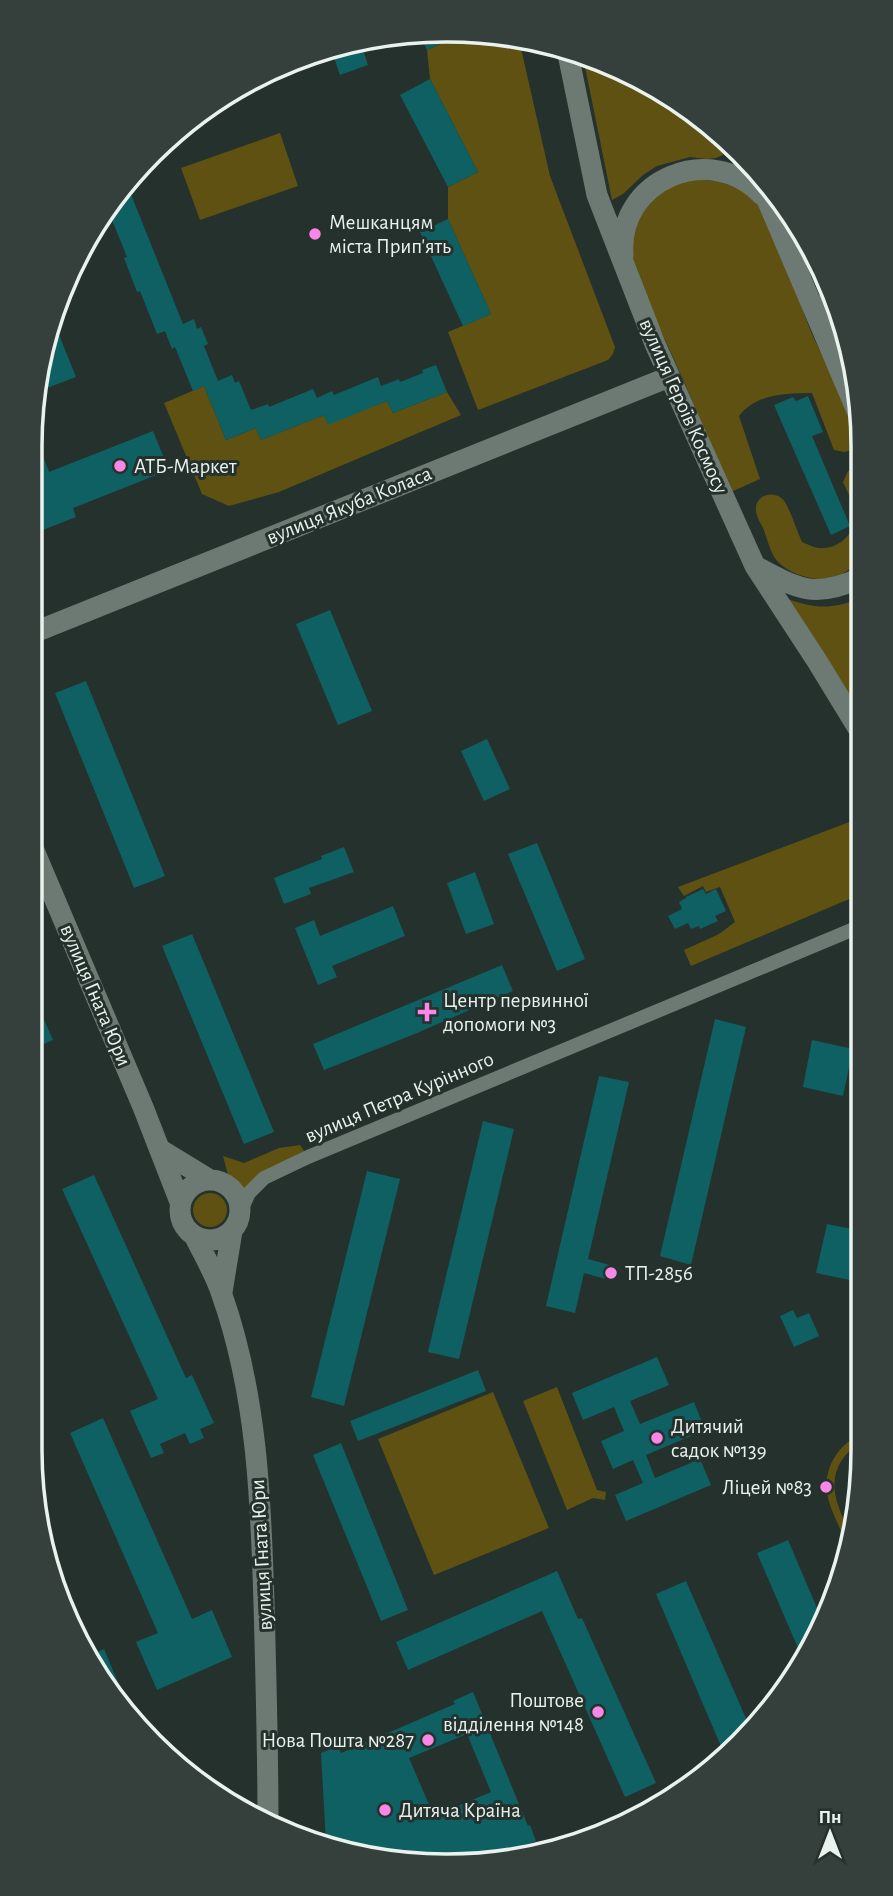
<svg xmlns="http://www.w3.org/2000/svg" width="893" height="1896" font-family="'Alegreya Sans',sans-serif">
  <rect width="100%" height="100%" fill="#25312c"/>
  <path fill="#5e5112" d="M451,31L520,44L550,176L615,347L613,354L608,360L478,410L448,332L491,314L448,219V187L478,172L430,79L427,50L454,38Z
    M583,57L606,62L701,116L719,137L723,155L716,158L707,159L690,157L657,166L643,175L623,194L612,200Z
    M280,133L298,186L200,220L181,168Z
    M689,179L731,182L764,208L811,332L860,435V443L857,448L845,452L834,450L812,393C786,393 756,394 739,416L760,479L731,492L682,377L629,261L631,234L651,196Z
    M204,386L226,440L256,428L261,440L324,415L328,424L387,401L393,413L447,392L461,415L279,492L229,506L202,494L164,403Z
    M855,470L860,477V559C850,572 834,580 818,579C804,578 788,572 778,562C771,555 767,538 763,528C760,522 755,514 756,507C758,493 777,490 785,502C792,514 796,529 802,542C809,545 816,549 824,548C841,547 856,532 855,514C855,504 847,492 843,482L848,471Z
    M787,599C818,609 829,609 860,599L861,712Z
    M857,807L861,815V894L691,966L684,950L719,934L735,922L720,887L706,892L703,886L684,896L678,887L852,821Z
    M300,1145L307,1155L241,1201L230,1183L223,1156L244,1163L279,1148Z
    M193 1210a17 17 0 1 1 34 0a17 17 0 1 1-34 0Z
    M557,1387L597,1490L606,1492L605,1500L593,1498L567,1510L523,1401Z
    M493,1392L549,1528L434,1575L378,1439Z
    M863,1433V1441C837,1457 828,1478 839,1508C844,1522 848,1524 845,1540C839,1525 829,1508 827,1492C824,1465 840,1443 863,1433Z
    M47,1529L61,1565L50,1569L43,1531Z"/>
  <path fill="#0f6062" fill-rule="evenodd" d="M447,30L464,33L427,50L420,35Z
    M362,47L368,65L340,75L332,52Z
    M430,79L478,172L448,187L400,95Z
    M128,187L183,324L194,319L197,329L201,327L208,344L204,346L218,381L232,375L235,383L239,381L251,410L268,404L269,407L313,389L317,398L332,391L334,395L378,377L381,386L399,379L400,382L423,373L422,370L436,365L447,392L393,413L387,401L328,425L324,415L261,440L256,428L226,440L204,386L193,391L175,347L172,349L165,331L157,334L140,291L137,292L124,258L127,257L110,215Z
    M448,219L491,314L463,326L420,232Z
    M54,322L76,377L47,388L43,378Z
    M808,396L823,432L812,436L850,526L831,535L774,405L793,397L796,401Z
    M33,429L49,472L153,431L169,470L73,508L76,517L30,535V446Z
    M330,610L372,711L338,725L296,624Z
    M86,681L165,876L134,888L55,693Z
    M487,739L510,789L484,801L461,751Z
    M537,843L585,959L557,971L508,854Z
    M344,847L354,872L309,888L311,894L284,904L274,878L322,859L321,856Z
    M475,872L494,924L466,934L447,883Z
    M703,889L706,894L716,889L726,911L715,916L718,921L700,929L699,926L691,929L688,923L675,929L668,916L682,909L679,902L686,898V897Z
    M393,906L405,936L332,966L337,977L318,985L295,928L314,920L320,936Z
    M192,934L274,1132L244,1144L162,946Z
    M502,965L513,991L417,1033L324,1070L313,1044Z
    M41,1013L53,1040L30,1050V1017Z
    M715,1019L746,1027L691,1265L660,1256Z
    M812,1040L853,1049L843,1096L803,1087Z
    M599,1076L629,1082L588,1259L617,1267L613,1281L584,1273L575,1313L546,1306Z
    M483,1121L514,1129L459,1359L428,1352Z
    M367,1171L400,1179L344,1406L311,1397Z
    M94,1175L186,1378L192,1375L214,1423L200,1429L204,1438L190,1444L185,1433L160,1444L164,1453L151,1458L130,1411L158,1399L62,1189Z
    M827,1224L862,1231L863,1263L859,1282L816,1273Z
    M793,1310L797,1318L809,1313L819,1336L794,1347L780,1316Z
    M657,1357L669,1385L630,1401L640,1424L694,1402L705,1430L646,1455L655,1478L700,1459L711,1485L626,1521L615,1495L643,1483L633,1460L613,1469L601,1441L624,1431L614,1407L583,1420L572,1393Z
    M478,1370L486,1391L358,1441L350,1421Z
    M103,1418L192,1619L212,1610L232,1657L157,1690L136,1642L158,1633L70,1433Z
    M341,1443L408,1610L381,1621L313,1455Z
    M788,1540L823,1622L801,1655L757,1553Z
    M557,1571L578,1619L582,1618L656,1783L625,1797L542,1611L408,1670L396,1642Z
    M686,1581L751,1730L742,1743L723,1751L656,1594Z
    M104,1649L128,1706L122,1709L116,1704L90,1655Z
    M473,1692L528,1826L530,1825L536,1841L499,1856L500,1858L490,1862L365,1858L326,1843L321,1753L338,1746L341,1753L455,1704L453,1701ZM467,1734L491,1792L434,1816L409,1758Z"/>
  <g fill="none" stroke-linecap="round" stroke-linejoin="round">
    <path stroke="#6c7a73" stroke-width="14" d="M812,306L834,297
      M240,1213L249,1193L264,1178L308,1157L861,926"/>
    <path stroke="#6c7a73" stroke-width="21" d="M568,54L597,195L655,344L755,566L817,661L861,733
      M754,169L860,418
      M623,255C617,179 711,141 762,195
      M757,567C798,589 815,599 860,578
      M30,634L669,377
      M30,841L143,1107L180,1202
      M161,1150L210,1180
      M180 1210a30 30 0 1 1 60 0a30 30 0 1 1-60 0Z
      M195,1237C204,1256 216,1275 222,1295C257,1394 261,1500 264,1604C266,1677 268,1749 268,1822
      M222,1292L232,1231"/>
  </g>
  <g fill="#f987e8" stroke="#25312c" stroke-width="2.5">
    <circle cx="315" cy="234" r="7"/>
    <circle cx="120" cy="466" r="7"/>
    <path d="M423.5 1001.5h7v7h7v7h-7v7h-7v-7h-7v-7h7z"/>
    <circle cx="611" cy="1273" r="7"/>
    <circle cx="657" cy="1438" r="7"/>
    <circle cx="826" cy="1487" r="7"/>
    <circle cx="598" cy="1712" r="7"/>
    <circle cx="428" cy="1740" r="7"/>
    <circle cx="385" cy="1810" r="7"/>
  </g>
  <g text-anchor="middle" stroke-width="6" stroke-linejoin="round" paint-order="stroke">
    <g font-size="21" fill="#eaf2ee" stroke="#25312c" text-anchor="start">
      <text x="329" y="229">Мешканцям<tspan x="329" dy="24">міста Прип'ять</tspan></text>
      <text x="134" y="473">АТБ-Маркет</text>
      <text x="443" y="1007">Центр первинної<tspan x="443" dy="24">допомоги №3</tspan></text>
      <text x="625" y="1280">ТП-2856</text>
      <text x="671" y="1433">Дитячий<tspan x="671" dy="24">садок №139</tspan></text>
      <text x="812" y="1494" text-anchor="end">Ліцей №83</text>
      <text x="584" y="1707" text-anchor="end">Поштове<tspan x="584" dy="24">відділення №148</tspan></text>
      <text x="414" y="1747" text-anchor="end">Нова Пошта №287</text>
      <text x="399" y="1817">Дитяча Країна</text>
    </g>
    <g font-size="21" fill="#eaf2ee" stroke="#25312c">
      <text transform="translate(684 406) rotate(66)" y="7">вулиця Героїв Космосу</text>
      <text transform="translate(349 505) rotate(-22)" y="7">вулиця Якуба Коласа</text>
      <text transform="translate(96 995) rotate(67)" y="7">вулиця Гната Юри</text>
      <text transform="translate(399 1097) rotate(-23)" y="7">вулиця Петра Курінного</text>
      <text transform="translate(261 1555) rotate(-93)" y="7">вулиця Гната Юри</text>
    </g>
  </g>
  <path d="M0 0H893V1896H0ZM446 42H447A404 404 0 0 1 851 446V1450A404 404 0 0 1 447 1854H446A404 404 0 0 1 42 1450V446A404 404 0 0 1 446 42Z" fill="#35403c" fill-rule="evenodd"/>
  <path fill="none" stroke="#eaf2ee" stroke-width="3.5" d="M446 42H447A404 404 0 0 1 851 446V1450A404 404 0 0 1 447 1854H446A404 404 0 0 1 42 1450V446A404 404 0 0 1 446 42Z"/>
  <g transform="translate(830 1833)" stroke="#25312c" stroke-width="5" paint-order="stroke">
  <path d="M0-5L12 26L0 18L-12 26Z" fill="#eaf2ee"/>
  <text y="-10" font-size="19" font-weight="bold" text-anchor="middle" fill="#eaf2ee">Пн</text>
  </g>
</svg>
